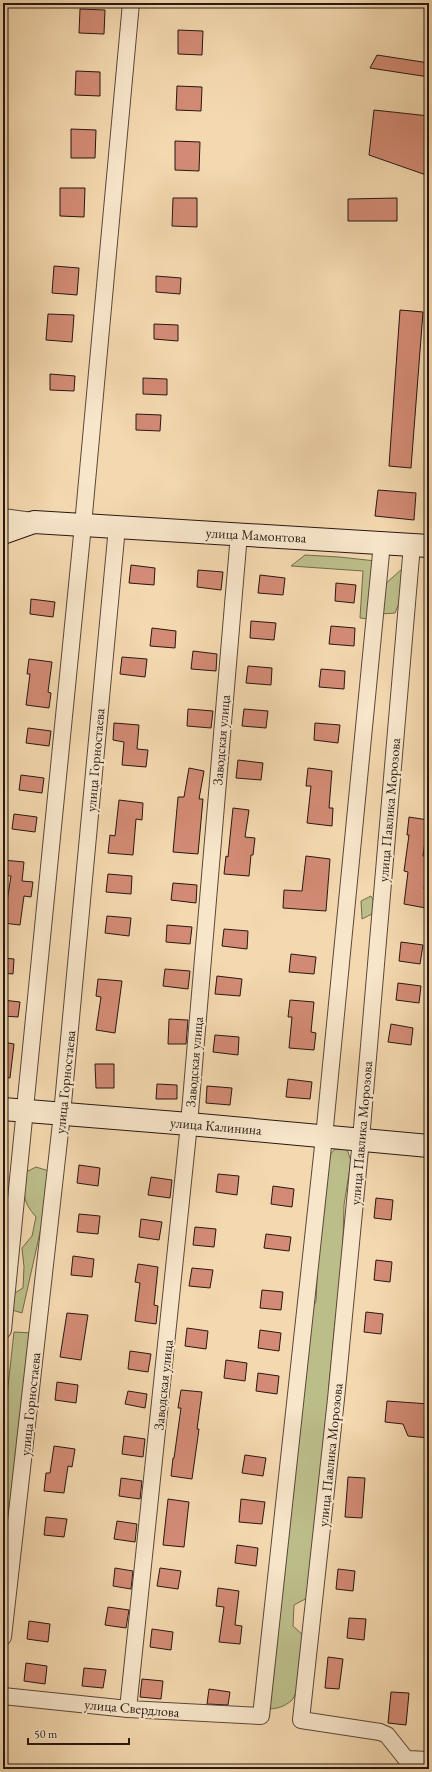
<svg xmlns="http://www.w3.org/2000/svg" width="432" height="1772" font-family="'EB Garamond',serif">
  <rect width="100%" height="100%" fill="#f4d8af"/>
  <filter id="stains"><feTurbulence type="fractalNoise" baseFrequency=".005" numOctaves="4"/><feColorMatrix values="0 0 0 0 .2 0 0 0 0 .09 0 0 0 0 .02 0 0 0 .5 -.17"/></filter>
  <radialGradient id="worn" r=".72"><stop offset=".6" stop-color="#630" stop-opacity="0"/><stop offset="1" stop-color="#630" stop-opacity=".3"/></radialGradient>
  <path fill="#bcbe8a" stroke="#726b4e" d="M305,555L339,557L376,561L370,619L360,618L363,571L291,566Z
    M402,569V596L395,613L381,614L384,585Z
    M371,896L375,904L372,914L362,919L361,901Z
    M335,1149H347L351,1161L344,1205L341,1315L335,1322L329,1386L331,1396L309,1597L294,1605L293,1626L304,1636C302,1650 301,1692 291,1701C284,1707 276,1709 267,1709L310,1313L316,1301L320,1214L328,1157Z
    M36,1167L49,1171L48,1197L22,1313L12,1310L13,1294L23,1288L24,1267L22,1248L32,1236L36,1217C22,1201 24,1194 24,1173Z
    M14,1332L33,1333L3,1589V1432Z"/>
  <path fill="#d38b75" stroke="#271813" d="M80,9L105,10L104,34L79,33Z
    M178,30L203,31L202,55L178,54Z
    M377,55L429,63V77L370,68Z
    M76,71L100,72V96L75,95Z
    M177,86L202,87L201,111L176,110Z
    M374,110L429,116V176L369,155Z
    M71,129L96,130L95,158H71Z
    M175,141L200,142L199,171L175,170Z
    M60,188H85L84,217L60,216Z
    M173,198H197V227L172,226Z
    M397,198V221H348V199Z
    M54,266L79,268L77,295L52,293Z
    M156,276L181,278L180,294L156,292Z
    M400,310L423,312L411,468L389,466Z
    M48,314L74,315L72,342L46,340Z
    M154,324L178,325V341L154,339Z
    M50,374L75,376L74,391L50,390Z
    M143,378L167,379V395L143,394Z
    M136,414L161,415L160,431L136,430Z
    M378,490L416,493L414,520L375,516Z
    M131,565L155,568L154,585L129,583Z
    M198,570L223,572L221,590L197,587Z
    M260,575L285,578L283,595L258,593Z
    M336,583L356,585L354,603L335,601Z
    M31,599L55,602L53,617L30,614Z
    M251,621L276,623L274,640L250,638Z
    M331,626L355,628L354,646L329,644Z
    M152,628L176,631L175,648L150,646Z
    M193,651L217,654L216,671L191,669Z
    M122,657L147,659L145,677L120,674Z
    M29,659L52,662L48,692L51,693L49,708L26,705L30,674H27Z
    M248,666L272,668L271,685L246,683Z
    M321,669L345,671L344,689L319,687Z
    M188,709L213,711L211,728L187,726Z
    M244,709L268,711L266,728L242,726Z
    M114,723L139,725L137,749L148,750L146,767L122,765L124,742L113,740Z
    M315,723L340,725L338,743L314,740Z
    M28,728L51,731L49,746L26,743Z
    M238,760L263,763L261,780L236,778Z
    M189,768L204,771L199,799H203L198,854L173,852L178,797H184Z
    M308,768L332,771L329,808H333L332,826L307,823L311,786H306Z
    M21,775L44,778L42,793L19,790Z
    M119,800L143,803L142,820L136,819L133,855L108,853L110,835L115,836Z
    M233,808L249,810L245,837L255,838L253,855H251L249,876L224,874L226,856L228,857Z
    M14,814L37,817L35,832L12,829Z
    M409,817L428,820L423,856L429,857L424,889L429,890L426,908L404,904L408,872L404,871L409,835H407Z
    M306,856L330,859L326,911L283,908L284,890L302,891Z
    M3,860L24,862L22,881L33,882L31,897L24,896L20,925L3,923V907L6,908L11,876L3,875Z
    M108,874L132,876L131,894L106,892Z
    M173,883L197,885L196,903L171,900Z
    M107,916L131,918L129,936L105,933Z
    M167,925L192,927L190,944L166,942Z
    M224,929L248,931L247,949L222,946Z
    M401,942L423,945L420,964L399,961Z
    M291,954L316,957L314,974L289,972Z
    M3,958L14,959L13,974L3,973Z
    M165,969L190,971L188,989L163,986Z
    M217,976L242,979L240,996L215,994Z
    M98,979L122,981L115,1033L96,1030L101,997L96,996Z
    M398,983L421,986L419,1003L396,1000Z
    M3,1000L20,1002L18,1017L3,1016Z
    M290,1000L314,1002L311,1032L316,1033L314,1050L289,1048L292,1017H288Z
    M169,1019L188,1020L186,1044H168Z
    M391,1024L413,1028L411,1045L388,1042Z
    M215,1035L239,1037L238,1055L213,1052Z
    M3,1042L14,1044L10,1078L3,1077Z
    M95,1064H114V1088H96Z
    M288,1079L312,1082L310,1099L286,1097Z
    M157,1084L177,1085V1099H156Z
    M207,1086L232,1088L230,1105L206,1103Z
    M79,1165L100,1168L98,1186L77,1183Z
    M218,1174L239,1176L237,1195L216,1192Z
    M151,1177L172,1180L170,1198L148,1195Z
    M273,1186L294,1189L292,1207L271,1204Z
    M376,1198L393,1200L391,1220L374,1218Z
    M79,1214L100,1216L98,1234L77,1232Z
    M141,1219L162,1222L159,1240L139,1237Z
    M195,1227L216,1229L214,1247L193,1245Z
    M266,1234L291,1237L289,1251L264,1248Z
    M73,1256L94,1259L92,1277L71,1275Z
    M376,1260L392,1262L390,1282L374,1280Z
    M138,1264L158,1267L154,1305L158,1306L156,1324L135,1321L140,1283L135,1282Z
    M192,1268L213,1270L210,1288L189,1286Z
    M262,1290L283,1292L281,1310L260,1308Z
    M366,1312L383,1314L381,1334L364,1332Z
    M67,1313L88,1315L81,1360L60,1357Z
    M187,1328L208,1331L206,1349L185,1346Z
    M260,1330L281,1333L279,1351L258,1348Z
    M130,1351L151,1354L148,1372L128,1369Z
    M226,1360L247,1363L245,1381L224,1378Z
    M258,1373L279,1376L277,1394L256,1391Z
    M57,1382L78,1385L76,1403L55,1400Z
    M181,1390L202,1392L197,1429H199L192,1479L171,1476L173,1458H174L181,1408H178Z
    M128,1391L147,1394L145,1408L125,1404Z
    M387,1401L429,1404V1438L408,1436L403,1424L385,1422Z
    M124,1436L145,1439L143,1457L122,1454Z
    M54,1446L75,1449L72,1467L68,1466L64,1493L44,1491L46,1473H50Z
    M245,1455L266,1458L263,1476L242,1473Z
    M348,1477L365,1478L362,1518L345,1517Z
    M121,1478L142,1481L140,1499L119,1496Z
    M168,1499L189,1502L184,1547L163,1545Z
    M241,1499L265,1502L262,1524L239,1522Z
    M46,1517L67,1519L64,1537L44,1535Z
    M117,1521L137,1524L135,1542L114,1539Z
    M237,1545L258,1548L256,1566L235,1563Z
    M115,1568L133,1571L131,1589L113,1586Z
    M160,1568L181,1571L178,1589L157,1586Z
    M338,1569L355,1571L353,1591L336,1589Z
    M218,1588L239,1591L235,1625L242,1626L240,1644L219,1642L224,1607L216,1606Z
    M108,1607L129,1610L126,1628L105,1625Z
    M349,1618L366,1619L364,1640L347,1638Z
    M29,1621L50,1624L48,1642L27,1639Z
    M152,1629L173,1632L171,1650L150,1647Z
    M328,1657L343,1659L339,1689L325,1688Z
    M26,1663L47,1666L45,1684L24,1681Z
    M84,1668L106,1670L103,1688L82,1686Z
    M142,1679L163,1681L161,1699L140,1697Z
    M209,1689L230,1692L228,1705L207,1704Z
    M391,1692L409,1693L406,1725L388,1723Z"/>
  <g fill="none" stroke-linecap="round" stroke-linejoin="round">
    <defs>
      <path id="minor" d="M3,517L32,521
        M412,545L361,1139L336,1399L301,1720L380,1732L387,1735L406,1759L429,1760
        M3,1330L83,525L131,3
        M3,1637L62,1114L117,527
        M3,1696L128,1709L261,1716L324,1137L382,543
        M128,1709L189,1124L239,534"/>
      <path id="secondary" d="M3,533L34,522L429,546
        M3,1109L189,1124L429,1146"/>
    </defs>
    <use href="#minor" stroke="#5a483a" stroke-width="18"/>
    <use href="#secondary" stroke="#271813" stroke-width="24"/>
    <use href="#minor" stroke="#f8e6cb" stroke-width="16"/>
    <use href="#secondary" stroke="#f8e6cb" stroke-width="22"/>
  </g>
  <g text-anchor="middle" stroke-width="4" stroke-linejoin="round" paint-order="stroke">
    <g font-size="14" fill="#271813" stroke="#f8e6cb">
      <text transform="translate(256 535) rotate(3)" y="5">улица Мамонтова</text>
      <text transform="translate(221 740) rotate(-85)" y="5">Заводская улица</text>
      <text transform="translate(95 760) rotate(-85)" y="5">улица Горностаева</text>
      <text transform="translate(389 810) rotate(-85)" y="5">улица Павлика Морозова</text>
      <text transform="translate(194 1062) rotate(-85)" y="5">Заводская улица</text>
      <text transform="translate(65 1082) rotate(-84)" y="5">улица Горностаева</text>
      <text transform="translate(216 1126) rotate(5)" y="5">улица Калинина</text>
      <text transform="translate(361 1133) rotate(-85)" y="5">улица Павлика Морозова</text>
      <text transform="translate(163 1385) rotate(-84)" y="5">Заводская улица</text>
      <text transform="translate(30 1404) rotate(-84)" y="5">улица Горностаева</text>
      <text transform="translate(330 1455) rotate(-84)" y="5">улица Павлика Морозова</text>
      <text transform="translate(132 1708) rotate(5)" y="5">улица Свердлова</text>
    </g>
  </g>
  <rect width="432" height="1772" fill="none" stroke="#f4d8af" stroke-width="16"/>
  <rect x="4" y="4" width="424" height="1764" fill="none" stroke="#271813" stroke-width="2"/>
  <rect x="8" y="8" width="416" height="1756" fill="none" stroke="#271813"/>
  <path d="M28 1738v6h101v-6" fill="none" stroke="#271813" stroke-width="2"/>
  <text x="34" y="1738" font-size="12" fill="#271813" stroke="#f8e6cb" stroke-width="3" paint-order="stroke">50 m</text>
  <rect width="100%" height="100%" filter="url(#stains)"/>
  <rect width="100%" height="100%" fill="url(#worn)"/>
</svg>
